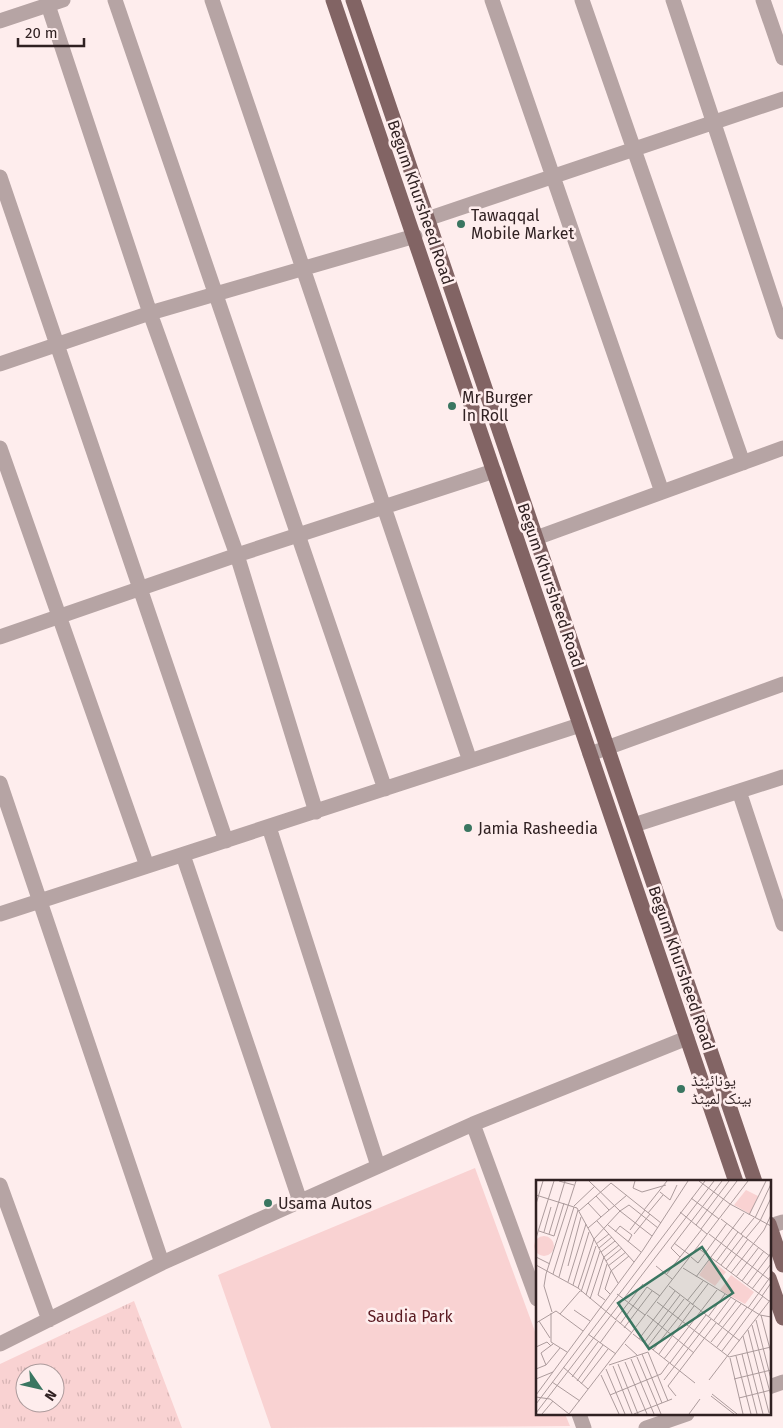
<svg xmlns="http://www.w3.org/2000/svg" width="783" height="1428" font-family="'Fira Sans','Noto Naskh Arabic',sans-serif">
  <defs>
    <pattern id="grass-tufts" width="24" height="20" patternUnits="userSpaceOnUse" patternTransform="scale(1.25)"><rect width="24" height="20" fill="#f9d2d2"/><path d="M3 7l-1-3M5 7V3M7 7l1-3M15 17l-1-3M17 17v-4M19 17l1-3" fill="none" stroke="#d6b4b4"/></pattern>
  </defs>
  <rect width="100%" height="100%" fill="#feeded"/>
  <path fill="url(#grass-tufts)" fill-rule="evenodd" d="M134,1301L182,1428H0V1364ZM25,1373H55V1403H25Z"/>
  <path fill="#f9d2d2" d="M475,1168L537,1337V1414H565L570,1426L271,1428L218,1275Z"/>
  <g fill="none" stroke-linecap="round" stroke-linejoin="round">
    <path stroke="#b6a4a4" stroke-width="15" d="M115,0L385,789
      M212,0L470,761
      M492,0L662,492
      M582,0L743,463
      M673,0L783,332
      M763,0L783,58
      M48,5L150,313L237,555L316,812
      M0,21L63,0
      M0,177L226,841
      M427,219L783,99
      M0,364L150,313L415,236
      M0,448L147,866
      M536,538L783,448
      M0,637L237,555L494,471
      M590,754L783,684
      M0,783L162,1263
      M739,791L783,924
      M634,825L783,777
      M269,827L378,1166
      M183,855L300,1201
      M0,914L580,725
      M473,1124L537,1299
      M0,1185L49,1320
      M770,1226L783,1222
      M0,1344L162,1263L473,1124L687,1038
      M769,1387L783,1382
      M579,1414L584,1428
      M646,1428L687,1414"/>
    <path stroke="#826464" stroke-width="15" d="M333,0L736,1182
      M353,0L755,1182
      M769,1224L783,1265
      M769,1278L783,1318"/>
  </g>
  <g fill="#3a7661" stroke="#feeded" stroke-width="2">
    <circle cx="461" cy="224" r="5"/>
    <circle cx="452" cy="406" r="5"/>
    <circle cx="468" cy="828" r="5"/>
    <circle cx="681" cy="1089" r="5"/>
    <circle cx="268" cy="1203" r="5"/>
  </g>
  <g text-anchor="middle" stroke-width="5" stroke-linejoin="round" paint-order="stroke">
    <g font-size="16" fill="#302122" stroke="#feeded">
      <text transform="translate(421 202) rotate(71)" y="6">Begum Khursheed Road</text>
      <text transform="translate(551 585) rotate(71)" y="6">Begum Khursheed Road</text>
      <text transform="translate(682 968) rotate(71)" y="6">Begum Khursheed Road</text>
    </g>
    <g font-size="16" fill="#302122" stroke="#feeded" text-anchor="start">
      <text x="471" y="221">Tawaqqal<tspan x="471" dy="18">Mobile Market</tspan></text>
      <text x="462" y="403">Mr Burger<tspan x="462" dy="18">In Roll</tspan></text>
      <text x="478" y="834">Jamia Rasheedia</text>
      <text x="691" y="1086">یونائیٹڈ<tspan x="691" dy="18">بینک لمیٹڈ</tspan></text>
      <text x="278" y="1209">Usama Autos</text>
    </g>
    <g font-size="16" fill="#591920" stroke="#feeded">
      <text x="410" y="1322">Saudia Park</text>
    </g>
  </g>
  <g transform="translate(536 1180)">
    <rect width="235" height="235" fill="#feeded"/>
    <path d="M195,95L218,112L209,124L184,110Z" fill="#f9d2d2"/>
    <path d="M210,10L222,16L214,34L198,25ZM-2 66a10 10 0 1 1 20 0a10 10 0 1 1-20 0ZM174,79L190,92L179,106L163,95Z" fill="#f9d2d2"/>
    <path fill="none" stroke="#ac9b9c" stroke-width="1" d="M23,1L38,5M53,1L84,31L116,56M99,1L97,8L106,12L130,5M163,1L194,24M124,12L134,20L141,5M0,15L41,28L82,103M60,16L73,30M155,18L183,39M52,23L65,37M0,24L7,1M194,24L235,46M38,26L59,6M108,30L131,1M43,31L75,3L125,43M144,32L171,54M112,33L127,15M213,35L230,1M219,38L235,4M185,39L235,77M61,41L98,82M72,45L105,72M160,45L193,1M52,48L91,15M165,49L201,1M94,50L109,30M3,51L18,56M8,52L15,27M79,52L84,46L96,55L92,62M13,54L29,1M98,54L114,34M173,54L235,101M205,54L218,38M18,56L28,23M0,58L18,1M210,58L224,41L235,18M138,63L155,76M60,64L73,54M63,68L76,57M162,68L233,121M65,72L79,61M0,77L14,84M144,77L135,68L186,1M155,77L162,83L191,43M70,81L86,68M180,82L202,52M0,85L42,108L96,153M185,85L207,56M32,86L45,37M72,86L90,72M120,86L136,99M147,88L224,135L235,137M190,89L212,59M195,93L228,50L235,35M17,94L38,27M130,95L166,49M23,97L42,30M160,97L208,33M200,97L223,67M206,101L228,71M32,102L50,44M37,105L53,52M211,105L235,73M133,106L204,161M111,107L124,116M42,108L58,59L84,31L93,25L122,48M216,109L235,84M45,112L60,66M74,114L69,109L75,91L93,76M81,114L109,135M50,115L64,71M226,116L235,103M54,119L68,77L83,65M69,120L62,115L71,84M151,121L167,101M121,122L193,177L235,167M156,125L172,104M212,128L235,96M38,130L54,141M16,132L8,106L10,94L40,1M15,133V162L31,172M24,134L44,111M111,135L158,173M225,135L235,173M172,137L189,114M79,140L107,104M178,140L195,117M220,140L235,199M3,141L14,158M0,143L20,131L47,151M84,144L111,107M182,145L200,121M216,145L235,216M88,148L116,111M212,150L233,233M52,154L80,174M97,154L159,203M207,156L227,234M103,159L139,111M175,162L205,124M64,163L80,141M108,163L144,115M89,164L102,176M112,166L148,119M0,167L11,162L15,166M181,167L211,127M117,170L154,123M186,171L227,116M112,172L132,221M106,174L126,223M123,174L158,126M206,174L221,234M200,176L215,234M101,177L125,234M194,178L207,234M95,179L118,234M128,179L181,110M89,182L111,234M134,183L170,135M82,184L102,234M10,185L5,173L17,164M73,185L112,172M77,186L96,234M27,187L52,209M0,189L10,185L24,168M70,189L89,234M65,195L83,234M36,197L62,162M0,199L17,192M198,199L235,190M128,200L175,139M173,200L235,119M41,201L67,165M16,202L44,221M45,204L72,169M176,214L201,234M0,215L107,70L152,1M74,215L125,194L133,183M140,216L132,206L180,143M175,216L198,234M0,217L14,219L33,234M203,218L235,210M0,224L169,1M0,233L178,1M6,234L17,221M33,234L212,1M98,234L136,219M153,234L164,219"/>
    <path fill="#3a7661" fill-opacity="0.15" stroke="#3a7661" stroke-width="2.5" d="M166,67L197,113L113,169L82,123Z"/>
    <rect width="235" height="235" fill="none" stroke="#302122" stroke-width="2.5"/>
  </g>
  <g transform="translate(40 1388) rotate(124)"><circle r="24" fill="#feeded" stroke="#ac9b9c"/>
  <path d="M0-4L9 19L0 12L-9 19Z" fill="#3a7661"/>
  <text y="-8" font-size="14" font-weight="bold" text-anchor="middle" fill="#302122">N</text>
  </g>
  <path d="M18 38v8h66v-8" fill="none" stroke="#302122" stroke-width="2.5"/>
  <text x="25" y="38" font-size="15" fill="#302122" stroke="#feeded" stroke-width="4" paint-order="stroke">20 m</text>
</svg>
